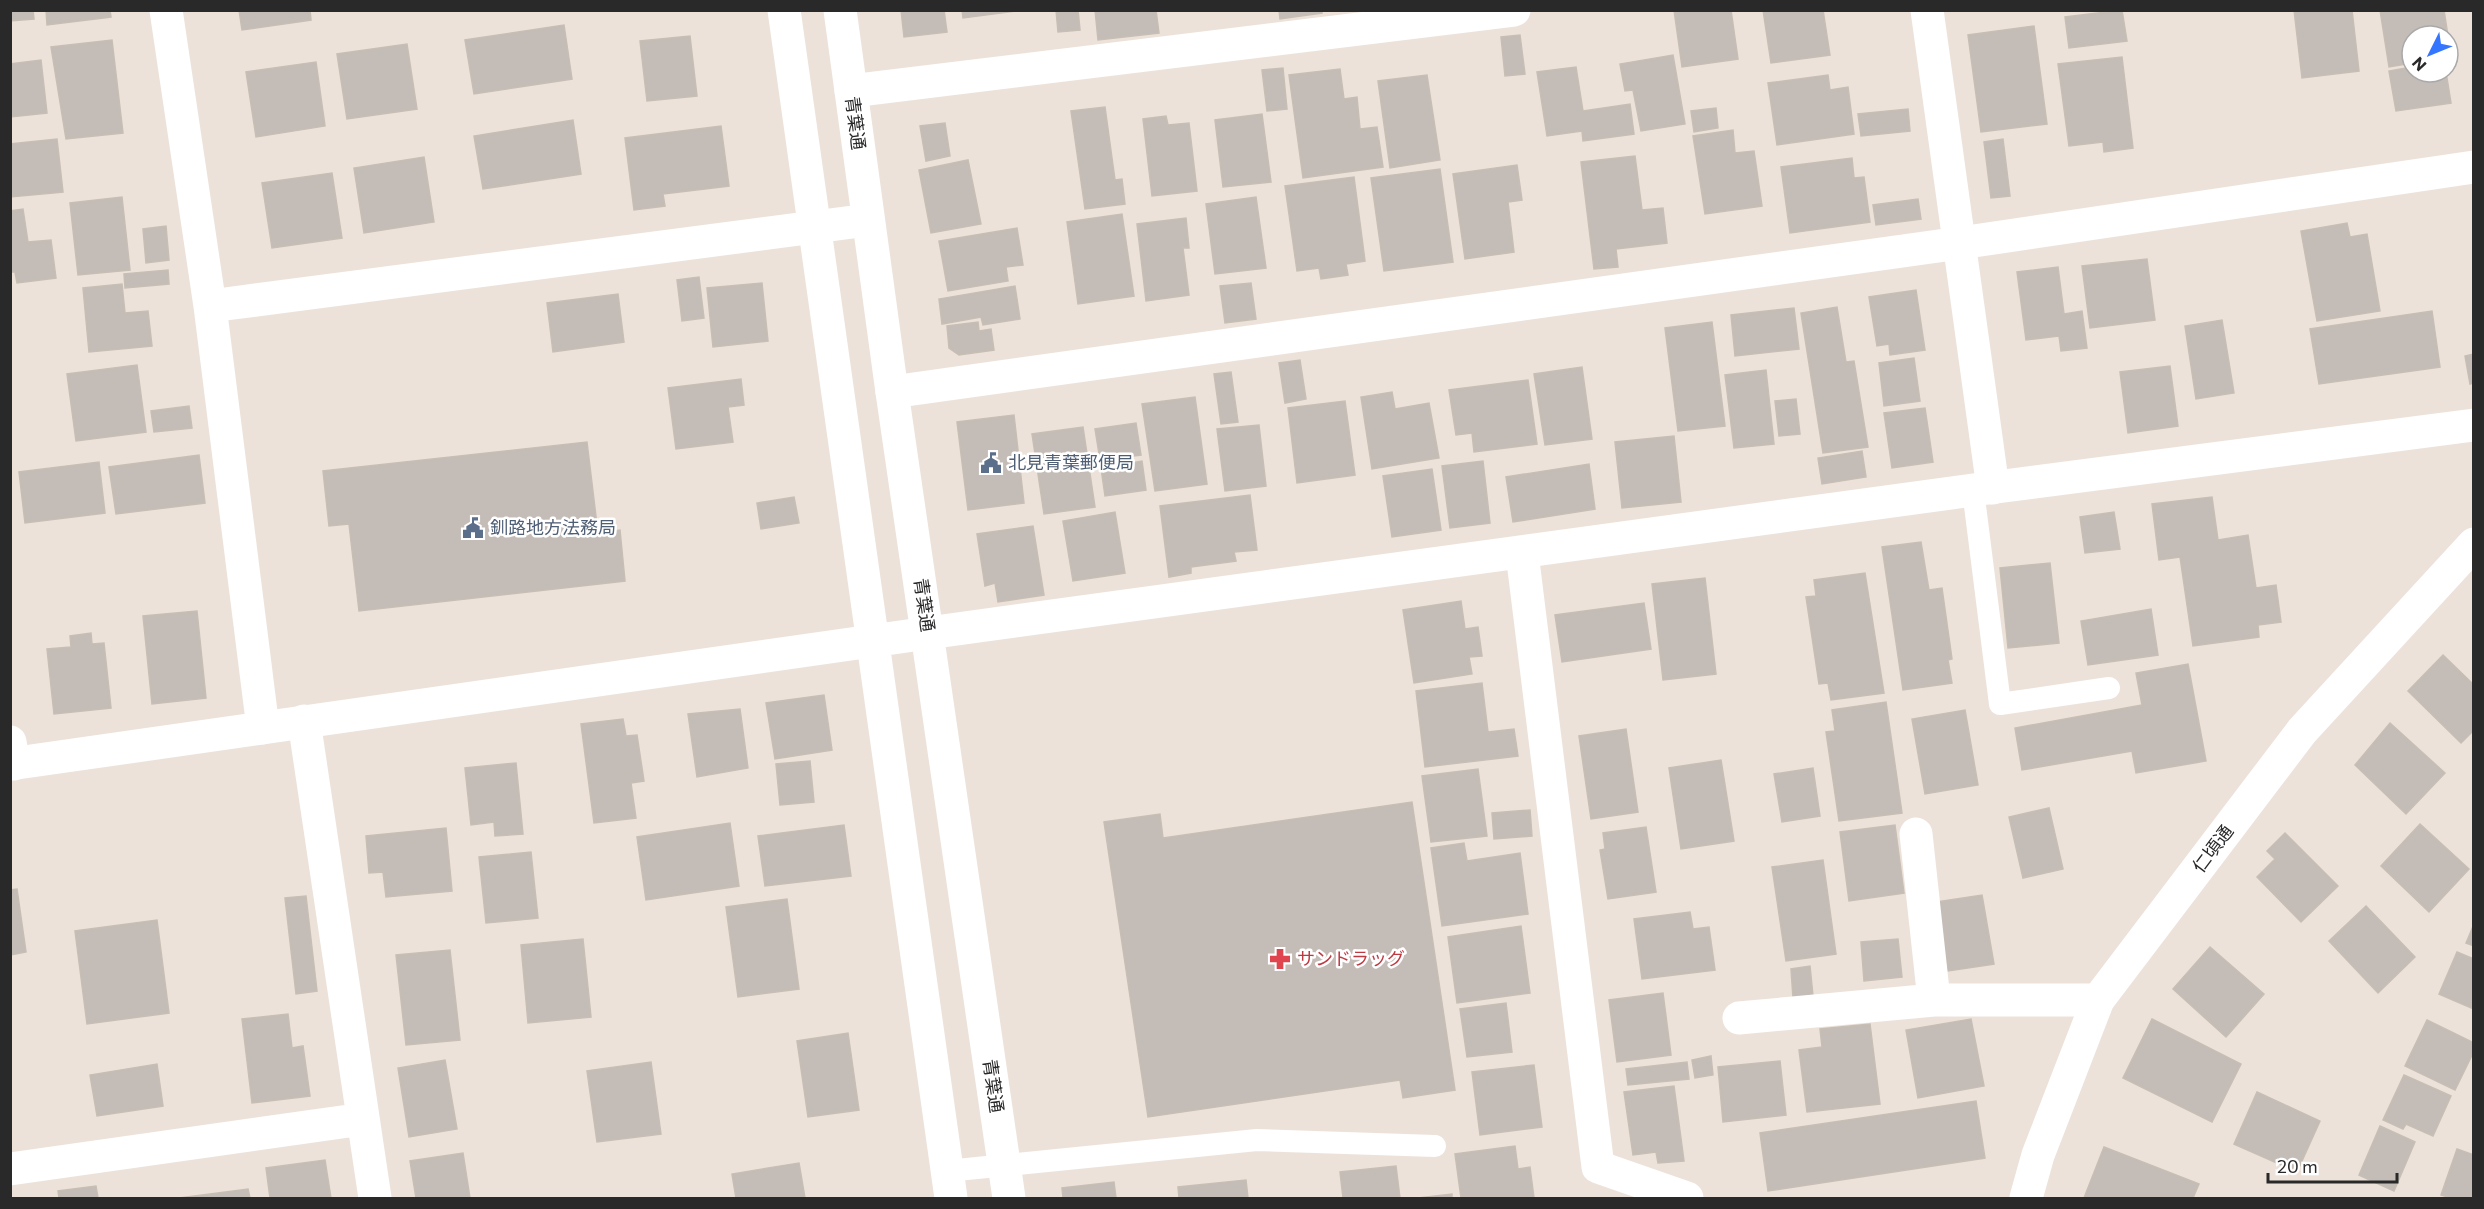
<svg xmlns="http://www.w3.org/2000/svg" width="2484" height="1209" font-family="Commissioner,'Noto Sans JP',sans-serif">
  <rect width="100%" height="100%" fill="#ece2da"/>
  <path fill="#c4bcb7" stroke="#c7beb4" stroke-width="1.5" d="M10,10H33L34,19L10,21Z
    M46,10H110L111,17L47,25Z
    M239,10H310L311,20L242,30Z
    M901,10H944L947,32L904,37Z
    M962,10H1023L963,18Z
    M1056,10H1078L1080,30L1058,32Z
    M1095,10H1156L1159,33L1098,40Z
    M1279,10H1322V13L1280,19Z
    M1674,10H1731L1738,59L1682,67Z
    M1763,10H1823L1830,55L1771,63Z
    M2122,10L2127,41L2069,48L2065,17Z
    M2294,10H2352L2359,71L2302,78Z
    M2380,10H2444L2448,36H2412V63L2389,67Z
    M564,25L572,79L474,94L465,40Z
    M2034,26L2047,124L1981,132L1968,35Z
    M1520,35L1525,74L1505,76L1501,37Z
    M690,36L697,96L647,101L640,41Z
    M112,40L123,133L66,139L51,47Z
    M407,44L417,109L347,119L337,54Z
    M1673,55L1685,124L1641,131L1633,90L1625,91L1620,64Z
    M2122,57L2133,148L2104,152L2103,142L2069,146L2058,64Z
    M41,60L47,113L10,117V64Z
    M316,62L325,126L256,137L246,72Z
    M1576,67L1583,111L1630,104L1634,134L1583,141L1582,131L1547,136L1537,72Z
    M2412,67V72H2446L2451,103L2396,111L2389,71Z
    M1283,68L1287,109L1267,111L1262,70Z
    M1340,69L1344,99L1357,97L1360,129L1377,127L1383,167L1303,178L1289,75Z
    M1427,75L1440,160L1390,168L1378,81Z
    M1828,75L1830,90L1848,87L1854,134L1777,145L1768,83Z
    M1105,107L1115,180L1122,179L1125,204L1085,209L1071,111Z
    M1716,108L1718,128L1694,132L1691,111Z
    M1908,109L1910,131L1861,136L1858,114Z
    M1262,114L1271,182L1223,187L1215,120Z
    M1166,116L1168,125L1189,123L1197,191L1152,196L1143,119Z
    M573,120L581,174L483,189L474,136Z
    M945,123L950,156L926,161L920,126Z
    M721,126L729,186L663,194L665,206L634,210L625,138Z
    M1733,130L1735,153L1754,151L1762,206L1705,214L1693,136Z
    M57,139L63,192L10,197V144Z
    M2003,139L2010,196L1991,198L1984,142Z
    M1635,156L1642,210L1663,208L1667,243L1616,249L1618,267L1594,269L1581,162Z
    M424,157L434,222L364,233L354,168Z
    M1852,158L1854,178L1864,177L1870,222L1790,233L1781,167Z
    M968,160L981,224L931,233L919,170Z
    M1517,165L1522,200L1508,202L1514,252L1465,259L1453,174Z
    M1440,169L1453,262L1384,271L1371,178Z
    M332,173L342,238L272,248L262,183Z
    M1354,177L1365,261L1346,264L1348,275L1321,279L1319,268L1297,271L1285,186Z
    M122,197L130,270L78,275L70,203Z
    M1256,197L1266,268L1215,274L1206,204Z
    M1918,199L1921,219L1876,225L1873,205Z
    M23,209L28,242L51,240L56,278L17,283L15,272H10V211Z
    M1122,214L1134,296L1078,304L1067,222Z
    M1186,218L1189,248H1183L1189,295L1146,301L1137,224Z
    M2347,223L2350,237L2367,234L2380,311L2317,321L2301,231Z
    M166,226L169,260L146,263L143,229Z
    M1017,228L1023,265L1006,267L1008,281L948,291L939,241Z
    M2147,259L2155,320L2090,328L2082,266Z
    M2058,267L2064,314L2082,311L2087,348L2061,351L2059,336L2026,340L2017,272Z
    M168,270L169,284L125,288L124,274Z
    M699,277L704,318L682,321L677,280Z
    M762,283L768,341L713,347L707,288Z
    M1251,283L1256,319L1225,323L1220,286Z
    M122,284L125,313L148,311L152,346L89,352L83,288Z
    M1015,286L1020,319L983,325L981,317L942,324L939,299Z
    M1916,290L1925,350L1890,355L1889,344L1877,346L1869,297Z
    M618,294L624,342L553,352L547,303Z
    M1837,307L1846,362L1854,361L1868,447L1823,453L1801,313Z
    M1794,308L1799,349L1735,356L1731,315Z
    M2432,311L2440,367L2319,384L2310,329Z
    M2222,320L2234,393L2196,399L2185,326Z
    M978,322L979,331L991,329L994,350L959,355L949,348L947,326Z
    M1712,322L1725,426L1678,431L1665,328Z
    M2474,354V383L2470,384L2465,356Z
    M1914,358L1920,401L1884,406L1879,363Z
    M1300,360L1306,399L1285,403L1279,363Z
    M137,365L146,432L76,441L67,374Z
    M2170,366L2178,426L2128,433L2120,372Z
    M1582,367L1592,439L1545,445L1534,374Z
    M1766,370L1774,444L1734,448L1725,375Z
    M1231,372L1238,422L1221,424L1214,374Z
    M741,379L744,405L728,407L733,442L676,449L668,388Z
    M1528,380L1537,444L1474,452L1472,433L1456,435L1449,390Z
    M1392,392L1395,409L1429,403L1439,458L1372,469L1361,397Z
    M1195,397L1207,484L1155,491L1142,404Z
    M1796,399L1800,434L1779,436L1775,401Z
    M1345,401L1355,475L1297,483L1288,408Z
    M189,406L192,428L154,432L151,411Z
    M1925,408L1933,462L1892,468L1884,413Z
    M1014,415L1024,503L968,510L957,422Z
    M1136,423L1141,455L1100,460L1095,429Z
    M1259,425L1266,486L1225,491L1217,429Z
    M1083,427L1095,507L1044,514L1032,434Z
    M1674,436L1681,502L1622,508L1615,442Z
    M587,442L598,533L620,530L625,581L359,611L349,524L329,526L323,471Z
    M1862,451L1866,477L1822,484L1818,458Z
    M199,455L205,503L116,514L109,467Z
    M1142,461L1146,490L1105,496L1101,468Z
    M1483,461L1490,523L1450,528L1442,466Z
    M99,462L105,513L25,523L19,472Z
    M1589,464L1595,509L1513,522L1506,477Z
    M1432,469L1441,530L1392,537L1383,476Z
    M1250,495L1257,550L1234,552L1236,561L1191,567V573L1169,577L1160,506Z
    M794,497L799,523L761,529L757,503Z
    M2212,497L2218,540L2248,535L2256,588L2276,585L2281,622L2258,625L2259,637L2193,646L2180,557L2159,560L2152,504Z
    M1115,512L1125,573L1073,581L1063,521Z
    M2114,512L2120,549L2085,553L2080,517Z
    M1033,526L1044,595L998,602L995,583L985,586L977,534Z
    M1921,542L1929,590L1942,588L1952,659L1948,660L1952,683L1903,690L1882,547Z
    M2050,563L2059,643L2008,648L2000,568Z
    M1865,573L1884,693L1831,700L1828,683L1819,684L1806,597L1816,596L1814,580Z
    M1705,578L1716,674L1663,680L1652,584Z
    M1461,601L1465,629L1478,627L1482,656L1469,657L1472,674L1414,683L1403,610Z
    M1644,603L1651,649L1562,662L1555,615Z
    M2151,609L2158,655L2088,665L2081,621Z
    M197,611L206,698L152,704L143,616Z
    M91,633L92,644L104,643L111,708L54,714L47,649L71,647L70,636Z
    M2443,655L2474,685V730L2461,743L2408,691Z
    M2188,664L2206,761L2136,773L2132,751L2022,770L2015,728L2142,705L2136,673Z
    M1482,683L1488,732L1514,729L1518,756L1425,767L1416,691Z
    M824,695L832,750L775,759L766,703Z
    M1886,702L1902,813L1839,821L1826,732L1835,731L1832,710Z
    M740,709L748,768L697,777L688,714Z
    M1965,710L1978,785L1925,794L1912,719Z
    M623,719L626,736L637,735L644,781L631,783L636,818L594,823L581,724Z
    M2390,723L2445,773L2406,814L2355,765Z
    M1626,729L1638,812L1591,819L1579,736Z
    M1721,760L1734,841L1681,849L1669,768Z
    M810,761L814,802L780,805L776,764Z
    M516,763L523,834L495,836L494,822L471,825L465,768Z
    M1813,768L1820,816L1782,822L1774,774Z
    M1478,769L1487,836L1431,842L1422,776Z
    M1412,802L1455,1090L1403,1098L1400,1080L1148,1117L1104,822L1160,814L1163,838Z
    M2049,808L2063,869L2023,878L2009,817Z
    M1530,810L1532,836L1494,839L1492,813Z
    M730,823L739,886L646,900L637,837Z
    M2420,824L2469,869L2429,912L2381,866Z
    M844,825L851,876L765,886L758,836Z
    M1895,825L1904,893L1849,901L1840,832Z
    M1646,827L1656,892L1608,899L1600,850L1605,849L1603,833Z
    M446,828L452,891L386,897L383,872L369,873L366,836Z
    M2285,833L2338,886L2301,922L2257,877L2275,859L2267,851Z
    M1464,843L1467,861L1520,853L1528,914L1442,926L1431,848Z
    M531,852L538,918L486,923L479,857Z
    M1823,860L1836,954L1786,961L1772,867Z
    M17,889L26,952L10,955V890Z
    M1982,895L1994,964L1948,971L1937,902Z
    M306,896L317,991L296,994L285,898Z
    M787,899L799,989L738,997L726,907Z
    M2366,906L2415,957L2378,993L2329,941Z
    M1690,912L1693,929L1709,927L1715,970L1642,979L1634,919Z
    M157,920L169,1013L87,1024L75,931Z
    M2474,924V946L2466,943Z
    M1521,926L1530,993L1457,1003L1448,937Z
    M583,939L591,1017L528,1023L521,945Z
    M1898,939L1902,977L1864,981L1861,942Z
    M2210,947L2264,994L2226,1037L2173,989Z
    M450,950L460,1040L406,1045L396,955Z
    M2457,952L2474,959V1009L2439,994Z
    M1810,966L1813,996L1793,998L1791,969Z
    M1663,993L1671,1055L1617,1062L1609,1000Z
    M1506,1003L1512,1052L1467,1057L1460,1009Z
    M288,1014L292,1048L303,1046L310,1096L252,1103L242,1019Z
    M1971,1019L1984,1086L1918,1098L1906,1030Z
    M2152,1019L2241,1064L2212,1122L2123,1078Z
    M2427,1020L2474,1043V1051L2455,1090L2405,1066Z
    M1870,1024L1880,1104L1807,1112L1799,1050L1822,1047L1820,1029Z
    M848,1033L859,1110L808,1117L797,1041Z
    M1711,1056L1713,1075L1695,1078L1692,1060Z
    M445,1060L457,1129L409,1137L398,1068Z
    M1780,1061L1786,1115L1723,1122L1718,1067Z
    M651,1062L661,1134L597,1142L587,1071Z
    M1687,1062L1689,1079L1628,1085L1626,1069Z
    M157,1064L163,1106L97,1116L90,1075Z
    M1534,1065L1542,1127L1480,1135L1472,1072Z
    M2404,1075L2451,1096L2433,1136L2406,1124L2403,1129L2383,1120Z
    M1674,1086L1684,1161L1658,1163L1656,1152L1633,1155L1624,1092Z
    M2257,1092L2320,1121L2297,1172L2234,1144Z
    M1976,1101L1985,1158L1768,1191L1760,1133Z
    M2380,1126L2415,1142L2394,1191L2359,1175Z
    M1515,1146L1518,1169L1530,1167L1534,1198H1461L1455,1154Z
    M2104,1147L2199,1184L2193,1198H2084Z
    M2457,1149L2474,1155V1198H2451L2441,1195Z
    M463,1153L470,1198H416L410,1161Z
    M325,1160L331,1198H270L266,1168Z
    M799,1163L805,1198H736L732,1174Z
    M1396,1166L1400,1198H1343L1340,1172Z
    M1246,1180L1248,1198H1179L1178,1187Z
    M1114,1182L1116,1198H1063L1062,1188Z
    M96,1186L98,1198H59L58,1191Z
    M248,1189L250,1198H179Z
    M1452,1194V1198H1418Z"/>
  <g fill="none" stroke-linecap="round" stroke-linejoin="round">
    <path stroke="#fff" stroke-width="22" d="M1973,490L2000,704L2109,688
      M947,1171L1257,1140L1435,1146"/>
    <path stroke="#fff" stroke-width="33" d="M166,10L210,306L263,728
      M1927,10L1993,488
      M851,91L1514,10
      M210,306L868,220
      M892,392L1960,243L2474,167
      M1522,553L1598,1167L1687,1198
      M304,721L375,1198
      M10,742L14,764
      M1916,834L1934,1000
      M1739,1018L1934,1000H2098
      M10,1169L363,1119"/>
    <path stroke="#fff" stroke-width="33" d="M784,10L951,1198
      M840,10L892,392L1009,1198
      M10,764L928,633L1973,490L2474,425
      M2026,1198L2038,1155L2098,1000L2302,731L2474,544"/>
  </g>
  <defs>
    <symbol id="civic-bare" viewBox="-9 -9 18 18"><path d="M-.6-6.5H3V-4.5H.6V-3L4-1V1h2V6H-6V1h2V-1L-.6-3ZM-1.2 2.5V6h2.4V2.5Z" fill="#5c6f8a" stroke="#fff" stroke-width="2.5" paint-order="stroke"/></symbol>
    <symbol id="pharmacy-bare" viewBox="-9 -9 18 18"><path d="M-2-6h4v4h4v4h-4v4h-4v-4h-4v-4h4Z" fill="#e0444e" stroke="#fff" stroke-width="2.5" paint-order="stroke"/></symbol>
  </defs>
  <g fill-rule="evenodd">
    <use href="#civic-bare" x="976" y="448" width="30" height="30"/>
    <use href="#civic-bare" x="458" y="513" width="30" height="30"/>
    <use href="#pharmacy-bare" x="1265" y="944" width="30" height="30"/>
  </g>
  <g text-anchor="middle" stroke-width="5" stroke-linejoin="round" paint-order="stroke">
    <g font-size="18" fill="#292929" stroke="#fff">
      <text transform="translate(855 123) rotate(83)" y="6">青葉通</text>
      <text transform="translate(924 605) rotate(82)" y="6">青葉通</text>
      <text transform="translate(2213 849) rotate(-53)" y="6">仁頃通</text>
      <text transform="translate(993 1086) rotate(82)" y="6">青葉通</text>
    </g>
    <g font-size="18" fill="#4e5e75" stroke="#fff" text-anchor="start">
      <text x="1008" y="469">北見青葉郵便局</text>
      <text x="490" y="534">釧路地方法務局</text>
    </g>
    <g font-size="18" fill="#be3a42" stroke="#fff" text-anchor="start">
      <text x="1297" y="965">サンドラッグ</text>
    </g>
  </g>
  <rect width="2484" height="1209" fill="none" stroke="#292929" stroke-width="24"/>
  <g transform="translate(2430 54) rotate(227)"><circle r="28" fill="#ffffff" stroke="#a9a9a9" stroke-width="1.5"/>
  <path d="M0-4.5L10 22L0 15L-10 22Z" fill="#3476ff"/>
  <text y="-9" font-size="16" font-weight="bold" text-anchor="middle" fill="#292929">N</text>
  </g>
  <path d="M2268 1173v9h129v-9" fill="none" stroke="#292929" stroke-width="3"/>
  <text x="2277" y="1173" font-size="18" fill="#292929" stroke="#ffffff" stroke-width="4.5" paint-order="stroke">20 m</text>
</svg>
